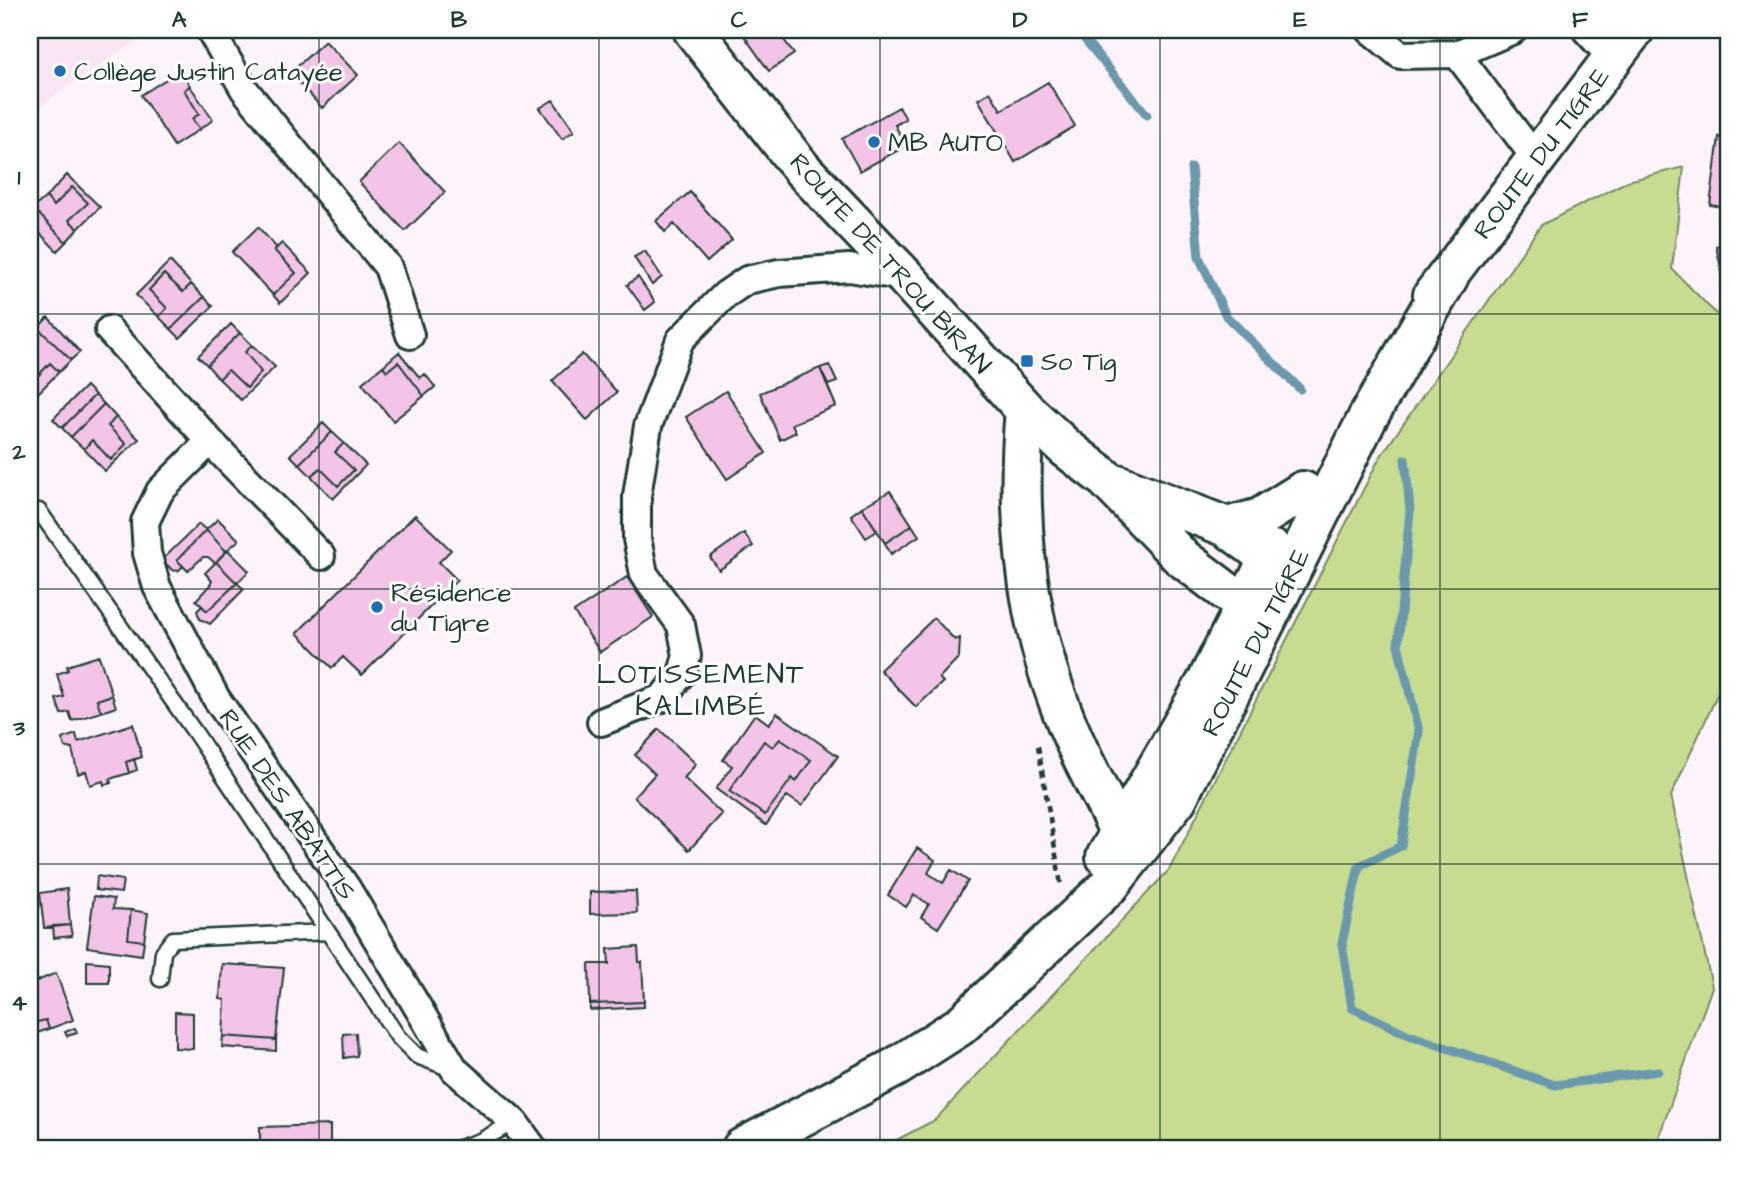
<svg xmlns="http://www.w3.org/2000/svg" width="1759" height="1178" font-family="'Architects Daughter',sans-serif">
  <rect width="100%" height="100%" fill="#fdf3fa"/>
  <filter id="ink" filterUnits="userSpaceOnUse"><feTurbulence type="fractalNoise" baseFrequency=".0143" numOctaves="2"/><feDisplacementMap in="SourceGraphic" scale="14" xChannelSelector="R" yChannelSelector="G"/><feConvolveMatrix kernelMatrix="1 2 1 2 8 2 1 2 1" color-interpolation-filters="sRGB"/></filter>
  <g filter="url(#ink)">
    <path fill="#fae5f4" d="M30,30H152L30,113Z"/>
    <path fill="#c7dc91" stroke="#738c62" stroke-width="2" d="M1684,167L1672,269L1729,327V669L1671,796L1712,987L1655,1148H881L935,1120L1169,870L1379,459L1541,225L1628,181Z"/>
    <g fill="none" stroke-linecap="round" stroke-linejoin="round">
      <path stroke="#6b98ad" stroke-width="9" d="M1077,30L1147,115
        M1191,168L1199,257L1226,316L1300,389
        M1405,459L1410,510L1398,645L1419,731L1401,846L1359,866L1342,943L1352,1008L1409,1035L1555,1085L1658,1071
        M1728,1088L1729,1089"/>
    </g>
    <path fill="#f3c4e7" stroke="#1f3d34" stroke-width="2" fill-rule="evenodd" d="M740,30H777L794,54L769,71Z
      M325,41L358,75L322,108L290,73Z
      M181,70L190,86L184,90L199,114L192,119L200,129L174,146L141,95Z
      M1048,82L1075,126L1015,162L978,99L990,92L1001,110Z
      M190,86L213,120L200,129L192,119L199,114L184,90Z
      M553,100L574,131L562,139L540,108Z
      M899,107L906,119L895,125L906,146L860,171L842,139Z
      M1719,137L1729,141V208L1710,205Z
      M399,143L445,192L405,231L359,182Z
      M67,175L100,207L78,229L69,220L88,203L72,187L54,206L46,197Z
      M72,187L88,203L69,220L78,229L66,242L33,208L46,197L54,206Z
      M690,192L732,240L707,262L674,224L665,232L656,221Z
      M33,208L66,242L57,251L30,223V212Z
      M258,227L277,248L274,250L296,273L273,295L232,252Z
      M1729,242V303L1716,246Z
      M282,243L311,273L280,303L273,295L296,273L274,250Z
      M645,251L662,277L652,285L634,257Z
      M170,261L191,284L183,292L164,274L149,290L167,308L159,317L136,295Z
      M164,274L183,292L191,284L204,297L171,329L159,317L167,308L149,290Z
      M638,277L655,302L645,310L627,285Z
      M204,297L213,306L180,338L171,329Z
      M48,317L80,352L71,360L38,328Z
      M231,324L240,333L207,365L198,356Z
      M38,328L71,360L59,372L50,363L32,382L30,380V353L35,348L30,343V335Z
      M240,333L252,345L245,352L261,372L247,388L228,370L219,379L207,365Z
      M252,345L275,367L241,400L219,379L228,370L247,388L261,372L245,352Z
      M399,352L420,378L425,374L435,387L424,396L398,362L387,371L383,366Z
      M582,354L617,392L587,420L552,381Z
      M398,362L424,396L393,421L362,383L383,366L387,371Z
      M50,363L59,372L37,394L30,387V380L32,382Z
      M829,365L837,382L828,385L820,368Z
      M820,368L836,406L792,424L796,432L780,440L760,393Z
      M86,386L95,395L62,428L53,419Z
      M726,391L766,453L727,479L686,417Z
      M95,395L104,404L71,437L62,428Z
      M104,404L116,417L108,426L126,444L111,460L92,440L84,449L71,437Z
      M116,417L139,439L105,471L84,449L92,440L111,460L126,444L108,426Z
      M323,423L332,432L299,464L290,455Z
      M332,432L344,443L335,452L354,470L338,486L320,468L311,476L299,464Z
      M344,443L366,465L333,499L311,476L320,468L338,486L354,470L335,452Z
      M890,491L912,525L885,543L862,507Z
      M862,507L877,531L866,538L851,515Z
      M415,515L451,550L439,562L457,580L362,675L343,657L332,668L297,633Z
      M218,519L239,540L226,551L206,530Z
      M199,524L206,530L177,560L183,566L178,571L172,570L166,564L165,557Z
      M912,525L919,536L891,554L885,543Z
      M206,530L226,551L216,562L237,583L207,611L196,600L210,585L212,581L205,573L215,563L208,557H203L188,571L177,560Z
      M744,533L753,546L719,570L710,557Z
      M228,550L249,571L237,583L216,562Z
      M627,577L653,617L600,652L574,612Z
      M237,583L244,589L210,624L200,619L197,611L202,606L207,611Z
      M934,618L955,640L960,638L959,657L939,678L943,682L916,707L880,670Z
      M99,656L112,695L97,700L101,712L72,721L69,712L61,714L56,699L64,697L57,674L68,670L67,666Z
      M112,695L116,707L101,712L97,700Z
      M777,713L838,756L802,806L787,796L766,825L716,789L732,766L723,760L755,714L769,724ZM780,739L811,760L796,782L792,778L765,815L729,791L764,741L773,747Z
      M133,724L142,757L126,762L129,773L110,779L111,783L104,785L103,781L90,785L86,771L78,774L72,749L65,747L62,739L76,734L78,742Z
      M659,729L696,764L684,778L722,814L689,850L634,797L655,774L635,755Z
      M780,739L811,760L796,782L792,778L765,815L729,791L764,741L773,747Z
      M134,759L137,770L129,773L126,762Z
      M917,848L935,860L928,873L943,883L951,870L968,881L938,928L921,917L929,904L914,895L906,907L888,895Z
      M97,876L123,880L121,893L96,890Z
      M67,889L70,925L44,928L40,893Z
      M636,891L637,913L590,914V892Z
      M94,896L114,899L113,909L131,910L128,939L144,941L142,955L87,947Z
      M131,910L148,913L144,941L128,939Z
      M70,925L72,936L54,938L53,926Z
      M638,947L639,962H642L644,1002L590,1004L589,964H609L608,949Z
      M87,961L109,963V983H87Z
      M222,964L284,968L276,1040L223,1036L225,1000L220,999Z
      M56,973L73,1020L49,1029L46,1020L37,1022L30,1007V984Z
      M644,1002V1007L590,1010V1004Z
      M31,1006L37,1022L46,1020L49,1029L30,1035Z
      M175,1012L193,1013V1049L175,1048Z
      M75,1028L77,1033L67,1036L65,1032Z
      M356,1033L357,1056L344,1058L343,1034Z
      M223,1036L276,1040V1051L222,1047Z
      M330,1125V1148H260V1127Z"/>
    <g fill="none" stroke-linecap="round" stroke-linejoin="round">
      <defs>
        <path id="lane" d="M30,510L39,511L196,734L398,1037L417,1056L454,1070
          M160,979L163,952L173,939L328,932
          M459,1148L480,1141L514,1122"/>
        <path id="street" d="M210,30L244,89L388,267L410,335
          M1370,30L1400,55L1457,54L1513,30
          M1586,30L1612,58
          M1457,54L1536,159
          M109,330L210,441L321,556
          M210,441L160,491L145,522L147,553L157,587L216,698L346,887L455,1070L514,1122L533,1148
          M601,722L662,698L682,673L687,656L681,625L644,574L637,539V496L648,426L680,340L725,295L747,280L779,273L849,268L905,277"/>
        <path id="secondary" d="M693,30L802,169L905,277L1025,410L1066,448L1106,479L1181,557L1244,605L1267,616
          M1433,295L1634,30
          M1025,410C1016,507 1024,611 1059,703C1075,748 1099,790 1120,833
          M1117,484L1227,527L1289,573
          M1227,527L1260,518L1303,491
          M1106,857L1207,681L1273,550
          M742,1148L896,1067L960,1026L1110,885L1177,799L1368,417L1449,276"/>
      </defs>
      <use href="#lane" stroke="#1f3d34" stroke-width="19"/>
      <use href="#street" stroke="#1f3d34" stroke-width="32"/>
      <use href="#secondary" stroke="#1f3d34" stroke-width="44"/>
      <path stroke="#1f3d34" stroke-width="4.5" stroke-dasharray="7 5" stroke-linecap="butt" d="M1038,746L1061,885"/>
      <use href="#lane" stroke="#fff" stroke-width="14"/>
      <use href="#street" stroke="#fff" stroke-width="26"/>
      <use href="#secondary" stroke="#fff" stroke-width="38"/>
    </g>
  </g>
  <path fill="none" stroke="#1f3d34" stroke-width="2" stroke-opacity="0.55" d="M319,30V1148M599,30V1148M880,30V1148M1160,30V1148M1440,30V1148M30,314H1729M30,589H1729M30,864H1729"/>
  <g fill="#1f6fb2" stroke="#fff" stroke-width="2.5">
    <circle cx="60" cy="71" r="7"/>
    <circle cx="874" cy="142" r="7"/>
    <rect x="1020" y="354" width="14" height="14" rx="3.5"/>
    <circle cx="377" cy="607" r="7"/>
  </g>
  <g text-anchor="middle" stroke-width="6" stroke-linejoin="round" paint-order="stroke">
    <g font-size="26" fill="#1f3d34" stroke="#fff" text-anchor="start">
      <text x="74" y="80">Collège Justin Catayée</text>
      <text x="888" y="151">MB AUTO</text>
      <text x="1041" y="370">So Tig</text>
      <text x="391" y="601">Résidence<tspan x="391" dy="30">du Tigre</tspan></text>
    </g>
    <g font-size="26" fill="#1f3d34" stroke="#fff">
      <text transform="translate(1541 153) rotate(-53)" y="9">ROUTE DU TIGRE</text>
      <text transform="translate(891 263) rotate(48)" y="9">ROUTE DE TROU BIRAN</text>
      <text transform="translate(1255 642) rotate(-63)" y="9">ROUTE DU TIGRE</text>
      <text transform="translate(288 804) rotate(56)" y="9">RUE DES ABATTIS</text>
    </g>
    <g font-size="28" letter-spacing="2" fill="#1f3d34" stroke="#fff">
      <text x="701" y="683">LOTISSEMENT<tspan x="701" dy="32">KALIMBÉ</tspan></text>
    </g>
  </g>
  <rect width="1759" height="1178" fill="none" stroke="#fff" stroke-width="77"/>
  <rect x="38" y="38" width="1682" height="1102" fill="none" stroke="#1f3d34" stroke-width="2.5"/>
  <g font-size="23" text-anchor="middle" font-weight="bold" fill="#1f3d34">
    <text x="179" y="27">A</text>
    <text x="459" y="27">B</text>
    <text x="739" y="27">C</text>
    <text x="1020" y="27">D</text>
    <text x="1300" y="27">E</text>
    <text x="1580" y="27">F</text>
    <text x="19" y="184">1</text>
    <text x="19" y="459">2</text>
    <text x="19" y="735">3</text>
    <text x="19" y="1010">4</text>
  </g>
</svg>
